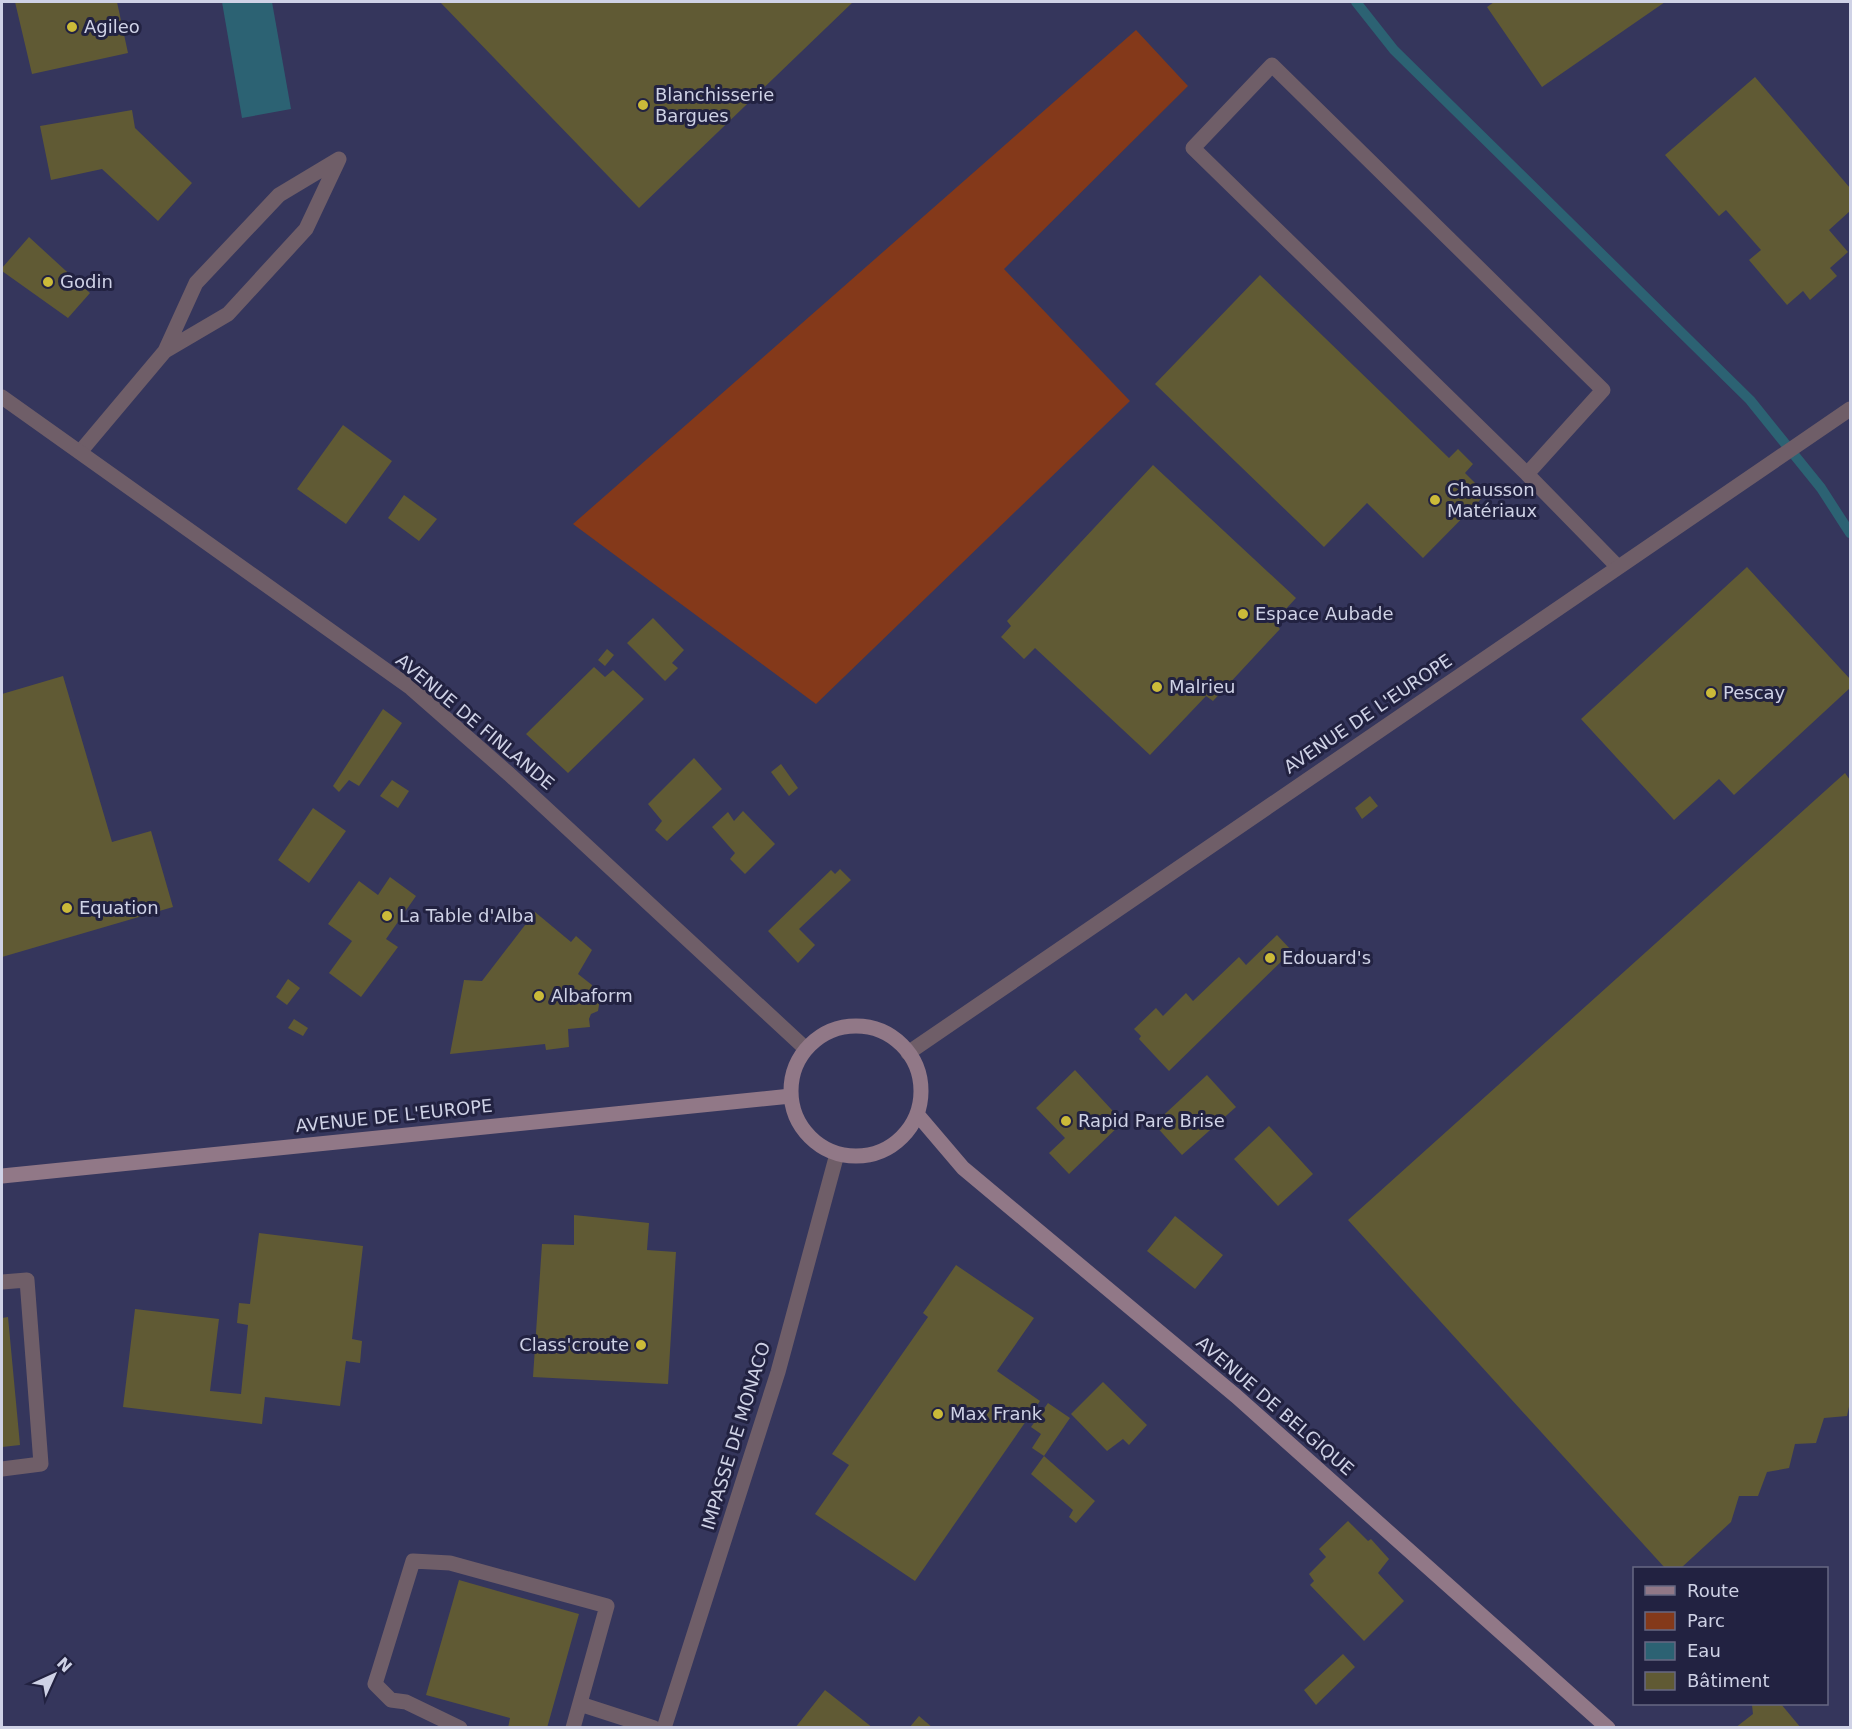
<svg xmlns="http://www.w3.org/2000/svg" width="1852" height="1729" font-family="'DejaVu Sans',sans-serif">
  <rect width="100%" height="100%" fill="#2b2c4c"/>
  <path fill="#35365c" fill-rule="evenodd" d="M2,2H1850V1727L2,1728ZM1634,1568H1826V1704H1634Z"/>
  <path fill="#84391a" d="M1136,30L1188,86L1004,269L1130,401L816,704L573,524Z"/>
  <path fill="#2c6273" d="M222,2H272L291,109L242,118Z"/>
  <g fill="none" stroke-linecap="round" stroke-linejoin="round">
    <path stroke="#2c6273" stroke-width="10" d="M1356,2L1394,50L1750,400L1821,488L1850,533"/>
  </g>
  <path fill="#605a34" d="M15,2H117L128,53L32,74Z
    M440,2H853L639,208Z
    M1494,2H1665L1542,87L1487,7Z
    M1755,77L1850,188V211L1829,230L1848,252L1830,268L1837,276L1810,300L1803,291L1787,305L1749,260L1761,250L1726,210L1719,216L1665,155Z
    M132,110L135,128L192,183L158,221L102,169L51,180L40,126Z
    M29,237L90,293L68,318L2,271V268Z
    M1260,275L1449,458L1458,449L1473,464L1465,473L1486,494L1423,558L1367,503L1324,547L1155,384Z
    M343,425L392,461L346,524L297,489Z
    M1153,465L1296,598L1274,622L1280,629L1213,701L1206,696L1150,755L1035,648L1024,659L1001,637L1011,626L1007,621Z
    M404,495L437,519L419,541L388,518Z
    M1747,567L1850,679V688L1734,795L1719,779L1674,820L1581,719Z
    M653,618L684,650L672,663L678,668L665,681L627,643Z
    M607,649L614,655L605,666L598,660Z
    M594,667L605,677L613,670L644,699L568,773L526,734Z
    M63,676L112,842L151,831L173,907L2,957V694Z
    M383,709L402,723L359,786L349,780L339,792L333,786Z
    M694,758L722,789L667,841L655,830L662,821L648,804Z
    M781,764L798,788L789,796L771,772Z
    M1845,773L1850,780V1402L1847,1416L1824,1418L1816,1443L1795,1444L1789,1468L1767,1472L1758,1496H1739L1731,1522L1681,1568H1665L1348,1220Z
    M392,780L409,791L398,808L380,796Z
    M1370,796L1378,806L1362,819L1355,808Z
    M313,808L346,831L309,883L278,860Z
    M743,811L775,844L745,874L730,859L735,853L712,827L728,812L734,821Z
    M840,869L851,880L799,929L815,945L798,963L768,931L831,870L835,874Z
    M390,877L416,896L386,939L398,947L361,997L329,973L352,941L328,924L359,881L378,895Z
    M535,912L571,942L576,936L592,950L578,974L592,985L591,990L600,999L598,1011L591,1014L589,1019L590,1027L568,1029L569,1047L546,1050L545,1044L450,1054L464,980L482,981Z
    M1277,935L1292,951L1169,1071L1139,1039L1141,1036L1134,1029L1156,1008L1163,1016L1186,993L1193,1001L1239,957L1246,965Z
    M288,979L300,988L287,1005L276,997Z
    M294,1019L308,1028L303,1036L288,1028Z
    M1075,1070L1123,1122L1069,1174L1049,1153L1065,1138L1036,1108Z
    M1207,1075L1236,1107L1182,1155L1154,1124Z
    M1269,1126L1313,1174L1278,1206L1234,1159Z
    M574,1215L649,1223L647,1250L676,1252L668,1384L533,1377L542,1244L574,1245Z
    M1175,1216L1223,1255L1195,1289L1147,1251Z
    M259,1233L363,1246L352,1339L362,1341L360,1363L346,1361L340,1406L265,1397L262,1424L123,1407L135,1309L219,1319L210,1391L241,1394L248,1325L237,1323L239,1303L250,1304Z
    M956,1265L1034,1318L997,1371L1040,1401L915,1581L815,1514L849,1465L832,1454L928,1317L923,1313Z
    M8,1317L20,1445L2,1447V1318Z
    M1103,1382L1147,1425L1129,1445L1123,1439L1107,1451L1071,1414Z
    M1048,1403L1070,1418L1044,1456L1032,1448L1041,1434L1031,1427Z
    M1044,1456L1095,1501L1076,1523L1069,1517L1073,1510L1031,1474Z
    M1348,1521L1368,1541L1371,1539L1389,1559L1378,1573L1404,1601L1364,1641L1310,1585L1314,1581L1309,1574L1326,1557L1319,1549Z
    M459,1580L579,1614L547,1728H508L510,1718L426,1695Z
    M1343,1654L1355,1667L1316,1705L1304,1690Z
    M825,1690L873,1728H795Z
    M1754,1704H1781L1801,1728H1735L1753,1714L1752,1705Z
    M919,1716L933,1728H909Z"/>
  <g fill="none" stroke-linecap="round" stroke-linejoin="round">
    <path stroke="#6f5e68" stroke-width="15" d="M80,452L165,351L196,283L279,195L339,159L306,229L228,314L165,351
      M1527,474L1603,390L1272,65L1193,148L1527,474L1618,567
      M2,1282L27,1280L41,1464L2,1469
      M580,1704L654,1728
      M460,1728L406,1702L391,1700L375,1684L413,1561L450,1563L607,1606L573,1728"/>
    <path stroke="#6f5e68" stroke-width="15" d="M2,397L411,688L509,774L806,1049
      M908,1053L1850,409
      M664,1728L778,1372L837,1154"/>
    <path stroke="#917887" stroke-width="15" d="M791 1091a65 65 0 1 1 130 0a65 65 0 1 1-130 0Z
      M917,1114L963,1168L1236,1396L1608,1728
      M2,1176L791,1096"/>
  </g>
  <g fill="#cbba39" stroke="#222241" stroke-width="2">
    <circle cx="72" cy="27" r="6"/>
    <circle cx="643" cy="105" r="6"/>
    <circle cx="48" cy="282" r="6"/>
    <circle cx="1435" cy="500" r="6"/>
    <circle cx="1243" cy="614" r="6"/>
    <circle cx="1157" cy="687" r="6"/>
    <circle cx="1711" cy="693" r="6"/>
    <circle cx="67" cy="908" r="6"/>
    <circle cx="387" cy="916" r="6"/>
    <circle cx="1270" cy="958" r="6"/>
    <circle cx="539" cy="996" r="6"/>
    <circle cx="1066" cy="1121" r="6"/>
    <circle cx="641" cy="1345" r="6"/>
    <circle cx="938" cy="1414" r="6"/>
  </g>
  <g text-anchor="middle" stroke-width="6" stroke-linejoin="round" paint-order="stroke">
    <g font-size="18" fill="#cfd2e6" stroke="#222241" text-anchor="start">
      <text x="84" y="33">Agileo</text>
      <text x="655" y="101">Blanchisserie<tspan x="655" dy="21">Bargues</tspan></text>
      <text x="60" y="288">Godin</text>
      <text x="1447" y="496">Chausson<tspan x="1447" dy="21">Matériaux</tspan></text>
      <text x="1255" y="620">Espace Aubade</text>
      <text x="1169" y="693">Malrieu</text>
      <text x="1723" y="699">Pescay</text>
      <text x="79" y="914">Equation</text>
      <text x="399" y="922">La Table d'Alba</text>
      <text x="1282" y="964">Edouard's</text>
      <text x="551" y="1002">Albaform</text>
      <text x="1078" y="1127">Rapid Pare Brise</text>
      <text x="629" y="1351" text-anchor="end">Class'croute</text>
      <text x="950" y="1420">Max Frank</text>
    </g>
    <g font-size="18" fill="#cfd2e6" stroke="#222241">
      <text transform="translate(1368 714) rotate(-34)" y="6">AVENUE DE L'EUROPE</text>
      <text transform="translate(475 722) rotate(40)" y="6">AVENUE DE FINLANDE</text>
      <text transform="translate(394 1116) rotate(-6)" y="6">AVENUE DE L'EUROPE</text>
      <text transform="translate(1275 1406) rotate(41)" y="6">AVENUE DE BELGIQUE</text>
      <text transform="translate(736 1436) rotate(-73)" y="6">IMPASSE DE MONACO</text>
    </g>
  </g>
  <rect width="1852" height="1729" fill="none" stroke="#cfd2e6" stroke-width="6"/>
  <rect x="1633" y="1567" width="195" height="138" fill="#222241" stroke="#676883" stroke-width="1.5"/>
  <rect x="1645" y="1586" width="30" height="9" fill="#917887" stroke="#676883" stroke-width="1.5"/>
  <text x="1687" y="1597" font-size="18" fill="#cfd2e6">Route</text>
  <rect x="1645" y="1612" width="30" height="18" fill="#84391a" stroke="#676883" stroke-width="1.5"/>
  <text x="1687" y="1627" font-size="18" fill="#cfd2e6">Parc</text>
  <rect x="1645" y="1642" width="30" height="18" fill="#2c6273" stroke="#676883" stroke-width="1.5"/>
  <text x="1687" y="1657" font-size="18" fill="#cfd2e6">Eau</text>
  <rect x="1645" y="1672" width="30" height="18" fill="#605a34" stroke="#676883" stroke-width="1.5"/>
  <text x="1687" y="1687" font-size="18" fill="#cfd2e6">Bâtiment</text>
  <g transform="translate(54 1675) rotate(45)" stroke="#222241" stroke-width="4.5" paint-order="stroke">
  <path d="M0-4.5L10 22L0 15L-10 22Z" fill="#cfd2e6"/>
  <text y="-9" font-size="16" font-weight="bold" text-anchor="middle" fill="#cfd2e6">N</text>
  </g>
</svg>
